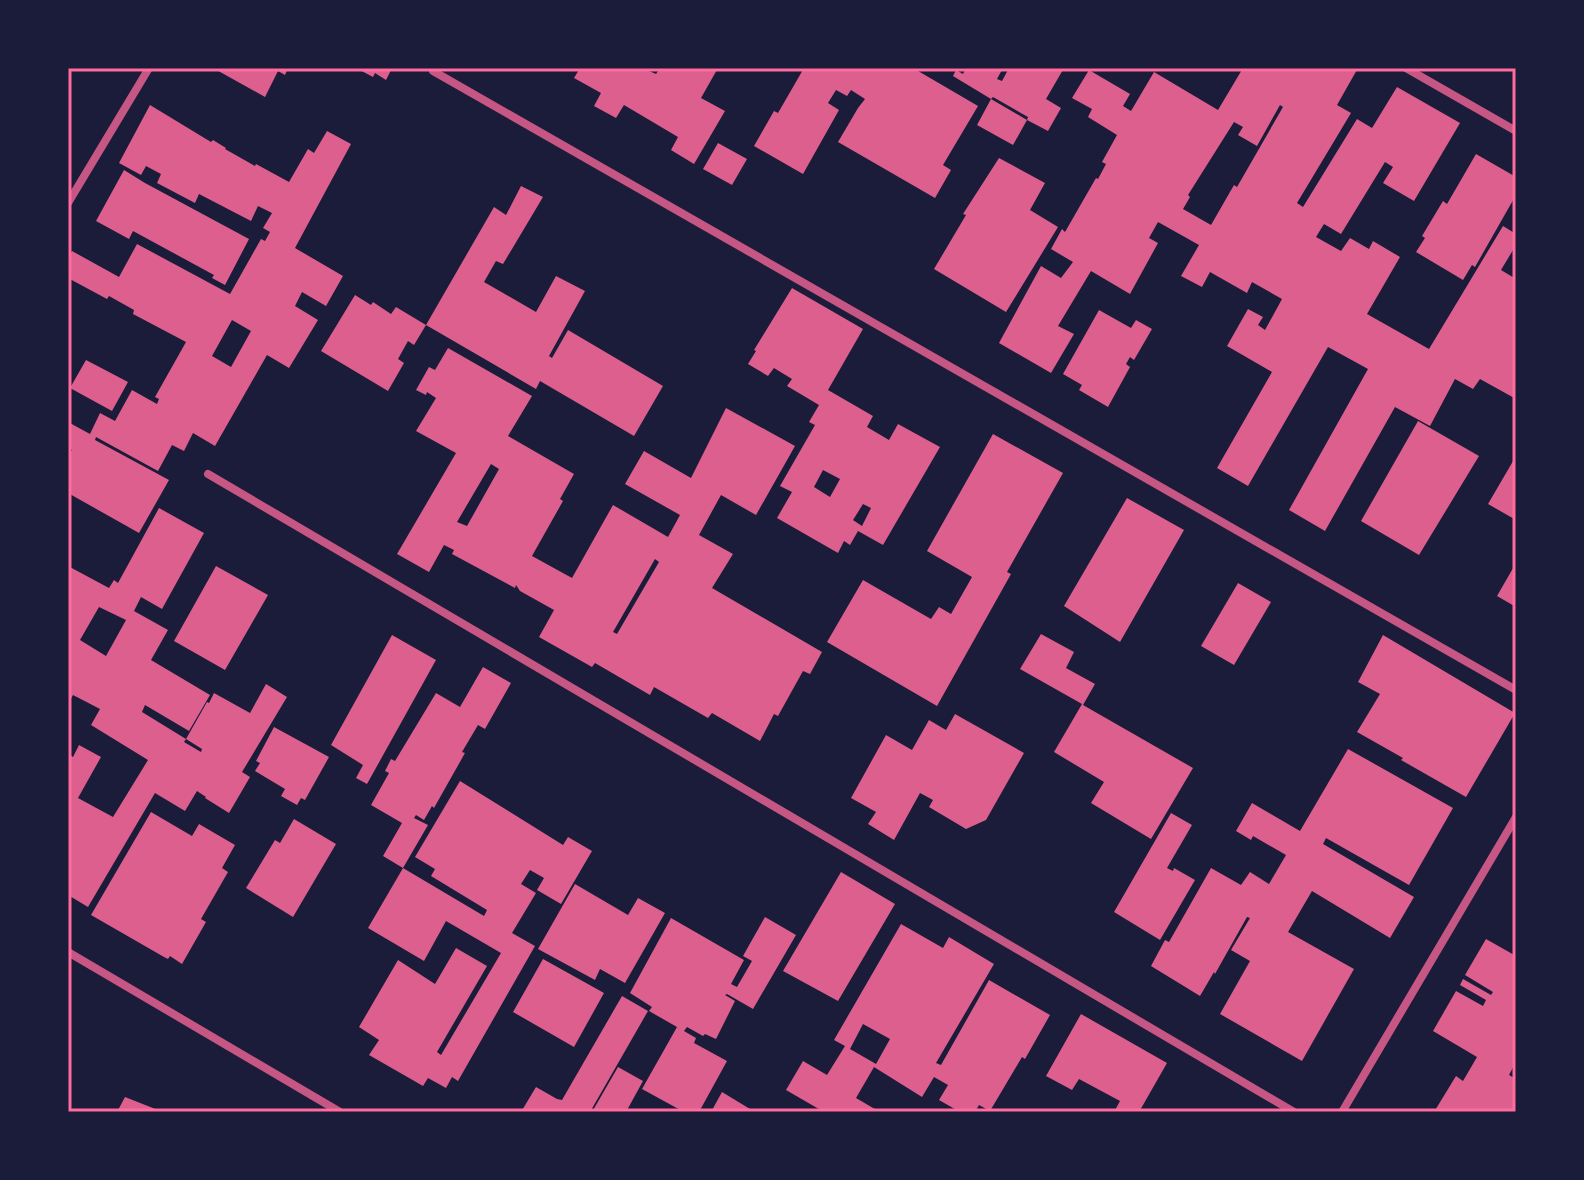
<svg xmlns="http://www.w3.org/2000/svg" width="1584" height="1180" font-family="'Fira Sans',sans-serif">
  <rect width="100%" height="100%" fill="#1b1b3a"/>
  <path fill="#dd5f8e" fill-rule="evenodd" d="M213,68H288L285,75L278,71L265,97Z
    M356,68H392L386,80L375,73L373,77Z
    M580,68H648L647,70L656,74L660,68H718L701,98L725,111L694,164L671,150L678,137L624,105L616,118L594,106L601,93L574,78Z
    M804,68H913L978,106L943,165L951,170L935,198L838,142L858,108L865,99L851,90L847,96L836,90L828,103L839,110L803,174L754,146L774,111L778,113Z
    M966,68H1003L997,79L1002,81L1009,68H1064L1046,99L1061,108L1048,131L1027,120L1028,117L993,97L991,99L953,76L956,70L963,74Z
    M1243,68H1358L1337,105L1351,113L1297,203L1303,207L1357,119L1372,128L1397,87L1460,123L1414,201L1383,183L1393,167L1385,162L1341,234L1324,224L1316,237L1341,251L1350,238L1369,249L1373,241L1400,257L1367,314L1429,349L1503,226L1516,234V245L1501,270L1516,279V399L1480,379L1473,389L1455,379L1430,426L1395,407L1325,531L1289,510L1368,369L1328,347L1248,486L1217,468L1272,372L1227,346L1248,309L1263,317L1258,325L1265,330L1282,299L1252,282L1247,293L1210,272L1202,287L1181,276L1199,245L1158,222L1149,238L1158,243L1130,294L1091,271L1058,326L1074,334L1051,373L999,343L1041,266L1061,278L1073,262L1051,249L1062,229L1065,232L1096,178L1098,179L1106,164L1102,162L1117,135L1088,117L1092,109L1072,98L1089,70L1130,94L1123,106L1131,111L1154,72L1218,110ZM1280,105L1283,107L1237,187L1234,185L1211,225L1183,209L1190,197L1188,195L1234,122L1243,127L1238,135L1257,146Z
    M991,99L1027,120L1013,145L977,125Z
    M150,105L211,142L213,140L226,148L225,149L255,166L256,164L289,182L308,149L314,153L327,131L351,144L295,248L343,276L326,306L302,292L295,306L318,320L289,368L267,355L215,446L193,433L184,451L172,445L158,471L96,437L95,440L169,480L139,533L68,493V457L72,450L68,447V422L90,434L100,413L115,421L132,390L157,404L159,399L155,397L186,342L133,314L134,310L109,296L107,299L68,278V257L72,251L119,277L137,244L230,294L261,239L265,241L270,232L263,228L272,213L258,206L251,221L199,194L195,203L157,183L161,174L146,166L141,175L119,163ZM232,320L251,331L231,367L212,356Z
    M718,143L747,159L732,185L703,169Z
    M1476,154L1516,177V195L1475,267L1472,265L1463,280L1416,252L1425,238L1422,236L1443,201L1447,204Z
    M999,158L1045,183L1030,210L1058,227L1006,312L934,269L966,215L963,214Z
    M124,170L145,183L249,239L225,285L212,278L214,275L133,231L129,239L96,221Z
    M521,186L543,197L503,264L496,261L484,282L536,312L556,276L585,291L549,356L552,358L568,330L663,386L634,436L540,381L536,389L426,325L494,207L506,215Z
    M792,288L863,329L828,390L873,416L867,427L889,440L898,424L940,447L883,545L858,531L850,545L844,541L838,553L777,518L792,492L780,486L815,425L809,422L819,405L787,386L792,379L774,368L768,376L748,364L756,351L754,350ZM823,470L840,479L830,497L814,487ZM863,504L871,508L862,526L853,520Z
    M355,295L371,305L373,302L391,314L396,307L426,325L414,345L408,341L398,359L404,363L388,391L321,351Z
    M1099,310L1131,328L1136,320L1152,329L1134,360L1130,357L1126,364L1130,367L1108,407L1079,390L1082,385L1063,374Z
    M448,348L532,396L508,436L574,474L560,499L563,501L532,556L572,578L613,505L668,537L680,515L625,484L644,451L691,478L726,408L795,446L756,515L721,495L699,535L733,554L712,588L822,652L810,674L803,671L778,716L774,714L760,741L712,713L708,718L654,687L650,695L595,663L592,667L539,637L554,610L520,591L516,585L515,588L452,554L454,550L444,545L429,572L397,554L456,453L416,431L436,398L427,392L426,395L416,390L429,367L435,370ZM491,464L499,469L467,526L457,522ZM655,559L659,562L617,634L613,632Z
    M86,360L128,382L112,411L70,388Z
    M1418,421L1479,456L1419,555L1361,521Z
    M993,434L1063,473L1007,572L1011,574L937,706L827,642L863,580L931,619L939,607L951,614L972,577L927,551Z
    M1516,456V520L1488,504Z
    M1127,498L1184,530L1120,642L1064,606Z
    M159,508L204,533L162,609L141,597L134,611L168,630L151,660L210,695L189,731L145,705L142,712L186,739L184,742L201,752L202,749L186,739L207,702L209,703L214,693L250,713L266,684L287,697L242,772L250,777L229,813L205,798L206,797L197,791L185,811L155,793L88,907L68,895V754L73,757L79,745L101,757L78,798L113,817L148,760L91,725L100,709L73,695L68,704V566L109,588L114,580L118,583ZM99,607L126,620L106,656L80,640Z
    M1516,563V607L1497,596Z
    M216,566L268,595L225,670L174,641Z
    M1238,583L1271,602L1234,665L1201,646Z
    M1041,634L1074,652L1066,668L1095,684L1083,705L1193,768L1151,839L1091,803L1104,782L1054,752L1082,704L1020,669Z
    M392,635L436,660L367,784L356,778L363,765L331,745Z
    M1383,635L1515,713L1466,797L1401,760L1403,758L1357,732L1380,694L1358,682Z
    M483,667L511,683L485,729L478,725L462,752L465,753L434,808L432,806L424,820L416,815L414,818L428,825L403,868L383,856L402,823L371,805L389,773L385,771L391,759L395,761L436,693L460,707Z
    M955,714L1024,753L986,820L966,829L929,807L933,800L920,793L894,840L868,824L876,812L851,798L886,735L912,750L929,720L946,730Z
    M274,727L329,757L305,800L301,798L297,805L281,796L285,789L255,771L260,763L256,761Z
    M1348,749L1453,808L1409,885L1326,838L1323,844L1414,897L1390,938L1312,891L1288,932L1354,969L1302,1061L1220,1014L1250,961L1231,950L1250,918L1247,917L1215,974L1214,972L1200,996L1151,966L1165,940L1169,942L1211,868L1241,885L1250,872L1269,884L1286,855L1253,836L1251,840L1236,831L1252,803L1300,831Z
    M460,781L563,845L568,837L592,851L561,904L537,890L544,878L530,870L521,884L536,893L512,933L535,946L458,1081L452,1077L446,1088L428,1078L423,1086L369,1055L379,1040L359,1027L398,960L435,984L456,948L487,966L437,1052L441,1055L501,953L446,921L424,961L368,928L403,868L484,916L487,910L431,876L435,869L415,857Z
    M151,812L192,836L199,824L235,845L222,868L228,872L201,919L206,922L182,964L170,956L168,959L164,957L91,915Z
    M1171,813L1192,825L1167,868L1173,871L1174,868L1195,880L1160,940L1114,912Z
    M294,819L336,844L293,917L246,888L275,840L280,843Z
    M841,872L895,904L838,1001L783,971Z
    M575,884L628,915L638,898L665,913L625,983L600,969L595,980L538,949Z
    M765,917L796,935L753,1009L727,994L725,995L735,1001L716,1039L705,1034L703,1036L687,1027L684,1031L696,1038L694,1043L727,1061L699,1112H684L642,1089L677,1027L649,1011L652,1007L630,993L671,918L744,960L731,984L737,987L752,961L743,956Z
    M901,924L943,948L949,937L994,964L936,1063L941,1065L989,980L1050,1015L1025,1059L1022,1057L990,1111L979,1105L975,1112H960L939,1100L948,1085L934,1077L922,1097L874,1067L856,1098L880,1112H824L786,1090L803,1061L827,1075L845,1046L834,1040ZM863,1024L890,1039L876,1064L850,1049Z
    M1486,939L1516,956V1062L1509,1075L1516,1079V1112H1434L1456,1076L1463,1081L1477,1057L1433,1031L1456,991L1483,1006L1486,1000L1460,985L1463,979L1491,995L1493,992L1465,975Z
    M543,959L604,993L574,1047L513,1012Z
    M622,996L648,1011L590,1112H521L536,1087L557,1099L562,1100Z
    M1081,1014L1167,1063L1139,1112H1114L1120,1101L1079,1079L1072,1090L1046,1076Z
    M618,1067L643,1081L626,1112H592Z
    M722,1092L755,1112H711Z
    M125,1097L163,1112H117Z"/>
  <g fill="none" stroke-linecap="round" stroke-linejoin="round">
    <path stroke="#c65784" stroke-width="8" d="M1406,68L1516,131
      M433,71L1516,690
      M68,203L149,68
      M208,474L1294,1112
      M68,952L340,1112
      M1342,1112L1516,817"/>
  </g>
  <rect width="1584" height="1180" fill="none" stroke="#1b1b3a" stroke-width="140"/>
  <rect x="70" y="70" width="1444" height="1040" fill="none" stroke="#ff6b9d" stroke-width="3"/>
</svg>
